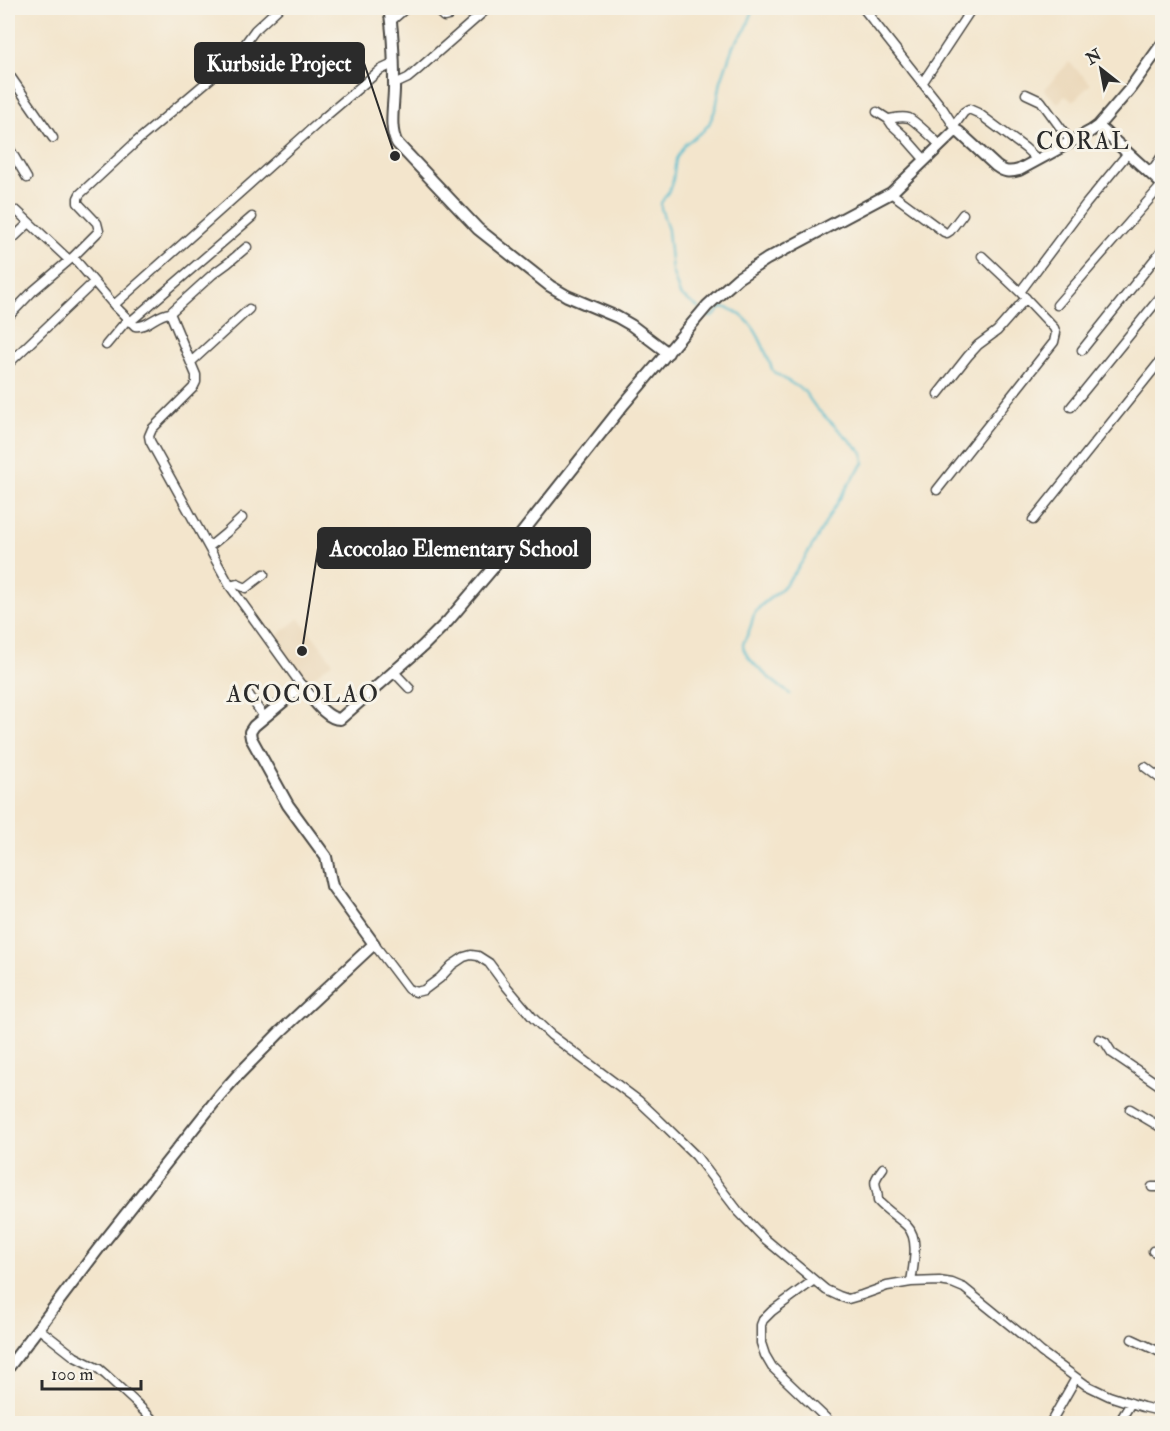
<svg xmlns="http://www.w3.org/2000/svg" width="1170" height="1431" font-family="'IM FELL Double Pica',serif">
  <rect width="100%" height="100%" fill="#f7f3e8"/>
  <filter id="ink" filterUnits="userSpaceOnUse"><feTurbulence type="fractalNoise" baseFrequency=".0167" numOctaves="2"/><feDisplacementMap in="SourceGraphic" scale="12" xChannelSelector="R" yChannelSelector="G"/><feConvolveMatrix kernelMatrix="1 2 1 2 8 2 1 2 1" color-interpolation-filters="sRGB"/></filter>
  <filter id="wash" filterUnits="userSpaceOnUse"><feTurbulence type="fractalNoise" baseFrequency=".008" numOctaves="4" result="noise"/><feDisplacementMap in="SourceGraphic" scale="24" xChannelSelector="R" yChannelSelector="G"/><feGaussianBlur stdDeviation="1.35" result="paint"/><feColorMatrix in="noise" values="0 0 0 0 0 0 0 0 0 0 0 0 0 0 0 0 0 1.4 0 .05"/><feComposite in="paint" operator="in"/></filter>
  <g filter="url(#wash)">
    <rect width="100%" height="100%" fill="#f3e5cc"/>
    <path fill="#ebd8ba" d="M1069,62L1091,84L1073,101L1065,96L1058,103L1044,90Z
      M299,618L333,662L304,684L272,640Z"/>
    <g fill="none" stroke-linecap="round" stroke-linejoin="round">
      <path stroke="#4fb9cc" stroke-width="2" d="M699,308L680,295L672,271L668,230L661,208V203L672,186L676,159L685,144L703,131L709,124L716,108L721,81L733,46L746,29L754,8
        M706,313L710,317L714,316L722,307C752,312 763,344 772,369L775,373L804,391L816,408L863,453L864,463C833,501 816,549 784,586C775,597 760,602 754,615C752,619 752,624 750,628C749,633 744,640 743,645C743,659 779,686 790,694"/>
    </g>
  </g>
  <g filter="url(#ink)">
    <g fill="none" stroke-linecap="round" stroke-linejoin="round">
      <defs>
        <path id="minor" d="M279,8L255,30L239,52L229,63L137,141L80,194L78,198V203L97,223L99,231L73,257L114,305L135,326C148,328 156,314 170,313L196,375V382L193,388L152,429L149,436L150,441L230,586L302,686
          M434,8L444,17L448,16L456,8
          M863,8L943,109L957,131
          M869,15L876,8
          M391,21L406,8
          M8,73L53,138
          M923,82L972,8
          M395,84L408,78L414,73L488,8
          M1026,94L1041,101L1071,142
          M877,112L888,119L892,125L903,135L925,160
          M888,119C895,118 902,116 909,118C914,120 934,139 940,145
          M954,126L964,112L969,109L978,113L1025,148L1038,160
          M8,146L27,178
          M1150,173L1162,156
          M891,193L944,232L947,233L950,231L963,214
          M17,211L69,260
          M8,243L29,223
          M982,256L1020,292
          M114,305L326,116L380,70L393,64
          M1057,305L1162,185
          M170,313L213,274L228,263L247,247
          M8,317L33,291L73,257
          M130,322L252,217
          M106,345L127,320
          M1082,350L1162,250
          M191,362L249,309
          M8,364L94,282
          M938,394L968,356L978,345L997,331L1026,298
          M1071,407L1162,295
          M937,490L1054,342L1056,333L1054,328L1020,292L1086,204L1128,153
          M1033,520L1162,359
          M209,547L226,533L242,518
          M230,586L237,584L246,588L264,574
          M394,672L410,689
          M249,695L264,717
          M1145,767L1162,780
          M374,944L408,989L416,992L424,990L440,978L452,965L464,957L471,955L478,956L489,963L506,986L533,1018L551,1035L639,1101L655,1116L696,1156L738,1211L764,1238L826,1290L839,1296L848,1299L862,1295L887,1286L911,1282L939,1281L952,1283L964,1288L1021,1334L1041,1352L1086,1385L1109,1396L1143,1407L1160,1411
          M1099,1039L1105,1042L1112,1053L1162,1087
          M1130,1109L1162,1128
          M883,1168C869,1187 878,1181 878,1201C887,1211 898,1217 907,1226C920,1239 913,1267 911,1282
          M1152,1187H1162
          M1153,1251L1162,1255
          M814,1280L772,1311L763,1320L761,1325V1343L765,1355L772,1367L832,1424
          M38,1328L75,1357L99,1369L106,1375L134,1401L157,1424
          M1132,1339L1162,1353
          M1162,1394L1160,1411L1162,1421
          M1052,1420L1076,1378
          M1118,1424L1131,1403"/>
        <path id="tertiary" d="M389,8C393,32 394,58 394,83C395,100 388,128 397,143L478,229L550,286L567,296L617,317L631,325L668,353
          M1098,126L1162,184
          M8,1368L99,1248L220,1095L236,1077L281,1031L374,944L332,886L326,857L288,805L251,738L250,732L254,726L302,686C312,697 325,719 340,719L423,646L448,621L510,548L624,404L707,306L720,294L738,278L767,259L891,193L953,133L957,131L959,132L996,166C1004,172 1009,173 1019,170L1091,131L1098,126L1129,90L1162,44"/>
      </defs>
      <use href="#minor" stroke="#494743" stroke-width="11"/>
      <use href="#tertiary" stroke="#494743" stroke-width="14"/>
      <use href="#minor" stroke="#fff" stroke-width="8"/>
      <use href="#tertiary" stroke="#fff" stroke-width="10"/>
    </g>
  </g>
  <g text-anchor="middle" stroke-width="6" stroke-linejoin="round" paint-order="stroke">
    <g font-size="24" letter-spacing="1.5" fill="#2b2b2b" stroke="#f7f3e8">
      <text x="1083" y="149">CORAL</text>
      <text x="303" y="702">ACOCOLAO</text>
    </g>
  </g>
  <path fill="none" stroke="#2b2b2b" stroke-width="2" d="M395 156L364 63M302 651L318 548"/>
  <g fill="#2b2b2b" stroke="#f7f3e8" stroke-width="2">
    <circle cx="395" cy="156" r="6"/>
    <circle cx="302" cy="651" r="6"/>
  </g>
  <g fill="#2b2b2b" stroke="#2b2b2b" stroke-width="2">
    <rect x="195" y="43" width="169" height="40" rx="6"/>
    <rect x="318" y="528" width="272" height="40" rx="6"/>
  </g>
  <g font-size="22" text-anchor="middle" font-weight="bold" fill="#fff">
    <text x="279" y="71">Kurbside Project</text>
    <text x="454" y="556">Acocolao Elementary School</text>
  </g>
  <rect width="1170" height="1431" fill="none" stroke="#f7f3e8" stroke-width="30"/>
  <g transform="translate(1101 69) rotate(329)" stroke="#f7f3e8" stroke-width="4.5" paint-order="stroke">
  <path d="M0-4.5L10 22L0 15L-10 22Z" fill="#2b2b2b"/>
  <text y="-9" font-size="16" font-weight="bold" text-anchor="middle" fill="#2b2b2b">N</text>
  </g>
  <path d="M42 1380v9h99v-9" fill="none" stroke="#2b2b2b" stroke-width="3"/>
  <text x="51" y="1380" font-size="18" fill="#2b2b2b" stroke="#f7f3e8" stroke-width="4.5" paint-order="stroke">100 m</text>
</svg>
